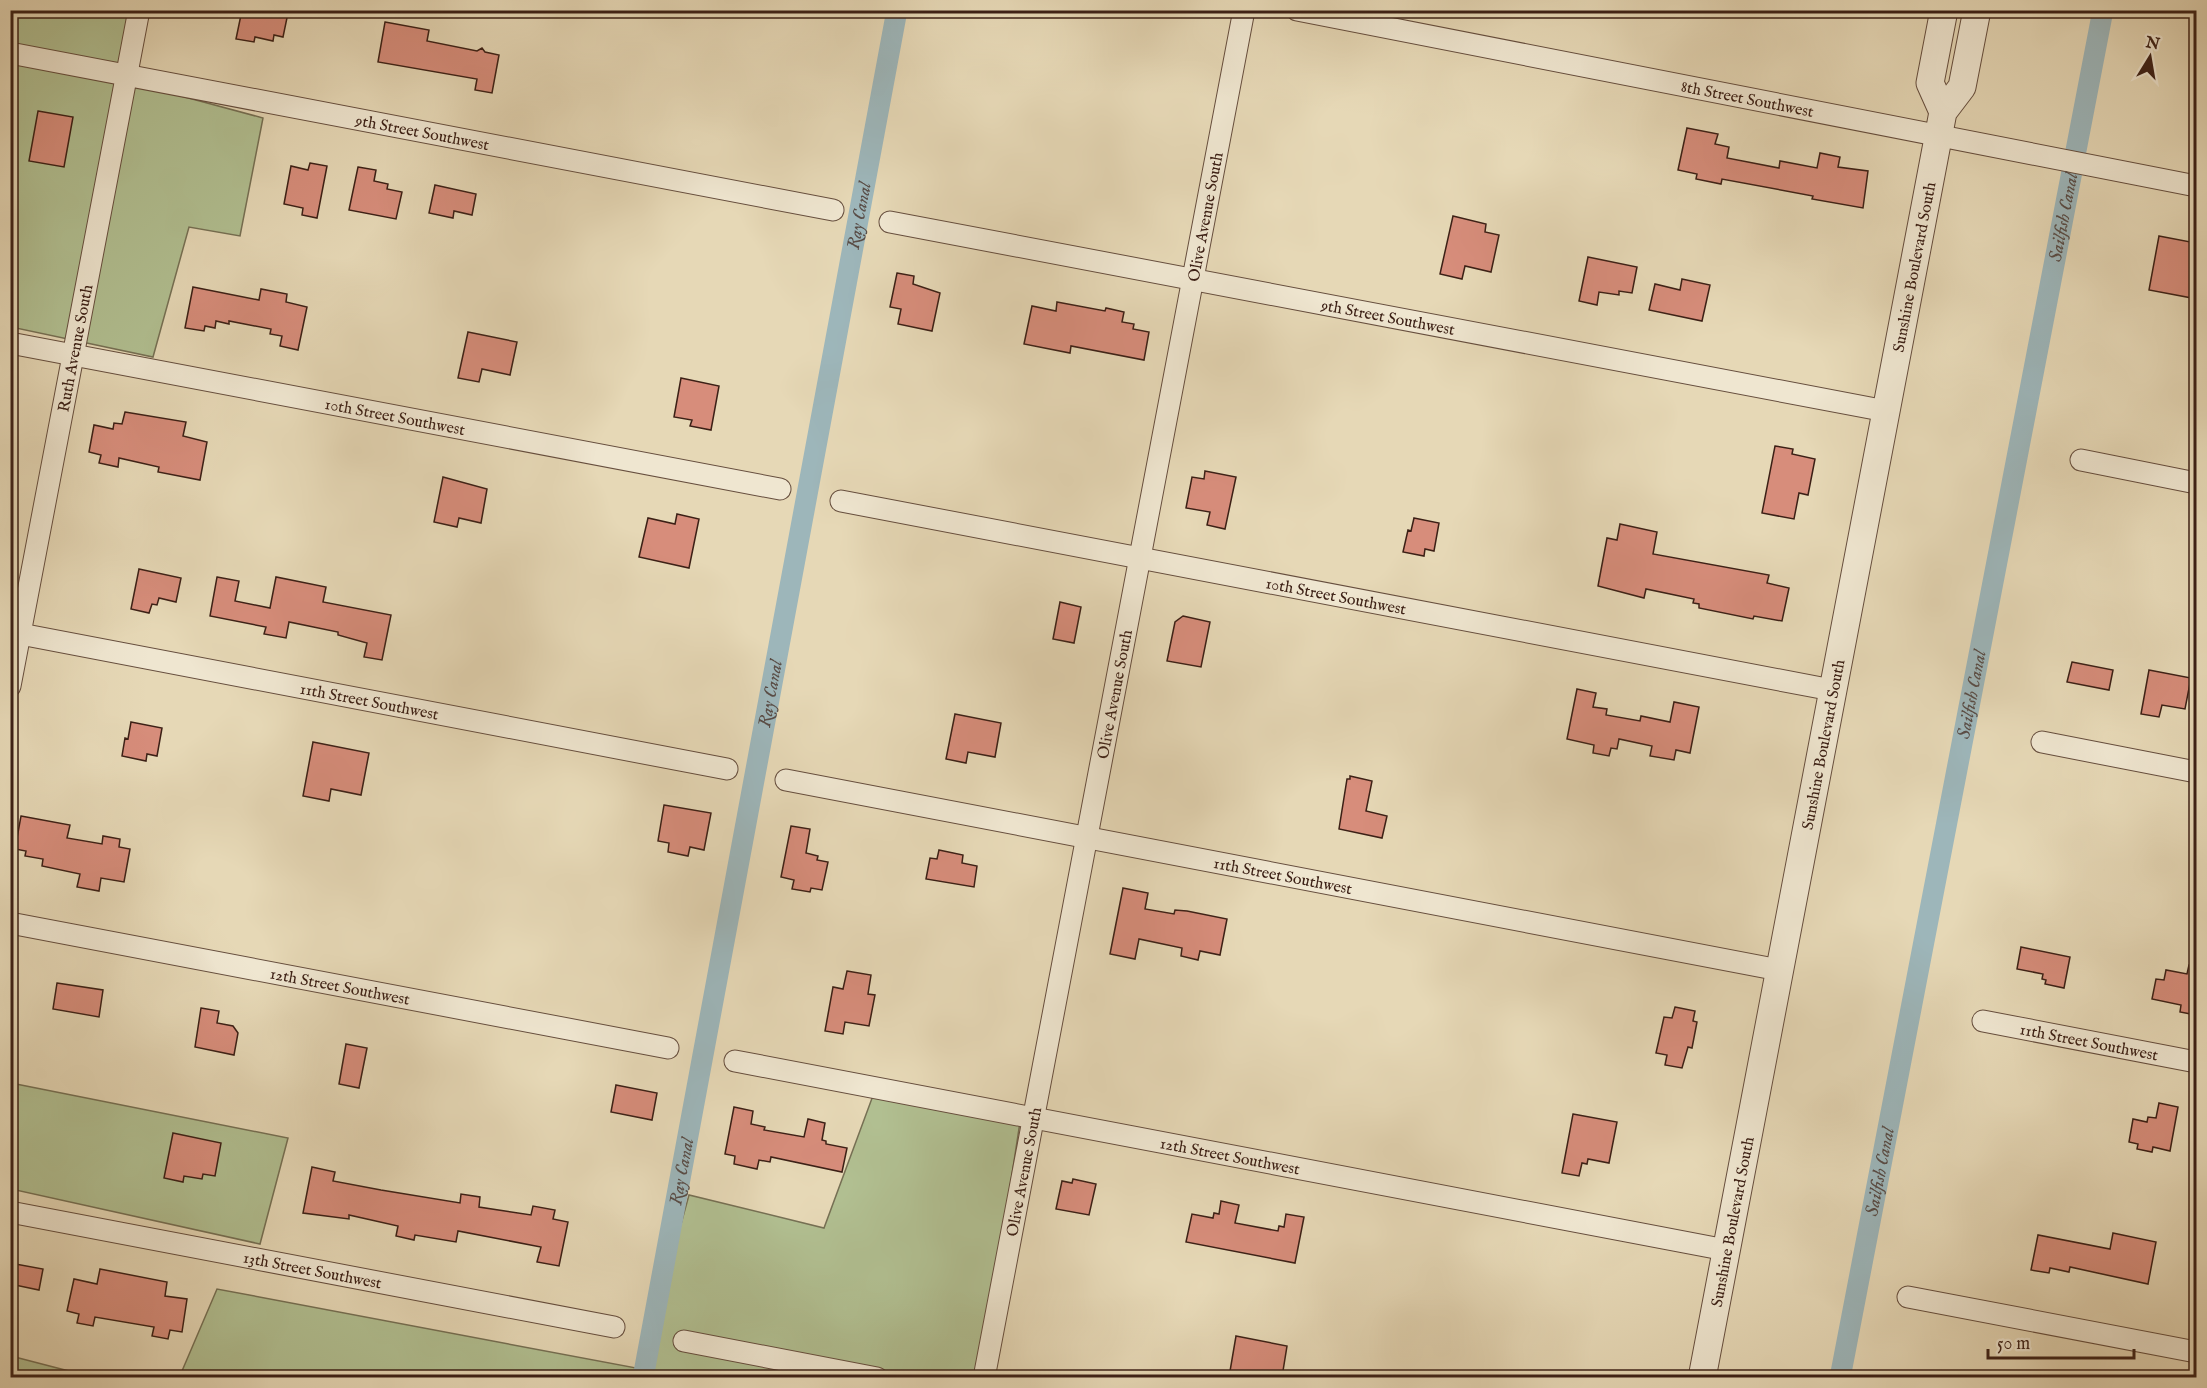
<svg xmlns="http://www.w3.org/2000/svg" width="2207" height="1388" font-family="'IM FELL English',serif">
  <rect width="100%" height="100%" fill="#e6d8b6"/>
  <filter id="stains"><feTurbulence type="fractalNoise" baseFrequency=".00333" numOctaves="4"/><feColorMatrix values="0 0 0 0 .2 0 0 0 0 .09 0 0 0 0 .02 0 0 0 .5 -.17"/></filter>
  <radialGradient id="worn" r=".72"><stop offset=".6" stop-color="#630" stop-opacity="0"/><stop offset="1" stop-color="#630" stop-opacity=".3"/></radialGradient>
  <path fill="#b1bf91" stroke="#767054" stroke-width="1.5" d="M11,11H144L129,82L263,118L240,236L189,227L153,357L11,327Z
    M878,1082L1022,1109L981,1377L179,1378L217,1289L641,1369L689,1195L824,1228Z
    M11,1083L288,1138L260,1244L11,1189Z
    M11,1356L92,1377H11Z"/>
  <g fill="none" stroke-linecap="round" stroke-linejoin="round">
    <g stroke="#9db6ba" stroke-width="21">
      <path id="s1" d="M643,1378L897,10"/>
      <path id="s2" d="M1840,1378L2103,10"/>
    </g>
  </g>
  <path fill="#d78d7b" stroke="#3c2016" stroke-width="1.5" d="M242,10L288,13L283,37L274,35L273,41L255,37L254,42L236,39Z
    M385,22L429,30L427,41L477,51L482,48L485,52L499,55L492,93L475,90L477,79L378,62Z
    M38,111L73,117L64,167L29,161Z
    M1687,128L1718,134L1715,144L1729,147L1727,158L1779,168L1780,161L1817,168L1820,153L1840,157L1838,167L1868,171L1863,208L1812,199L1813,196L1722,179L1721,184L1696,179L1697,174L1678,170Z
    M310,163L327,166L317,218L302,215L303,208L284,204L291,166L308,170Z
    M358,167L376,170L374,181L388,184L387,189L402,192L396,219L349,210Z
    M435,185L476,194L472,215L454,211L453,218L429,213Z
    M1453,216L1486,224L1485,232L1499,235L1491,272L1465,266L1462,279L1440,274Z
    M2159,236L2196,243V275L2192,298L2149,290Z
    M1588,257L1637,267L1632,293L1619,291V295L1599,292L1597,305L1579,301Z
    M897,273L914,276L913,284L940,293L932,331L898,324L901,309L890,307Z
    M1682,279L1710,285L1702,321L1649,310L1655,284L1680,290Z
    M193,287L259,300L261,289L287,294L286,302L307,307L298,350L280,346L282,336L270,334L271,329L229,321V324L216,321L215,328L205,326L204,331L185,328Z
    M1057,302L1105,311L1106,308L1124,312L1122,322L1134,324L1133,329L1149,332L1144,360L1071,346L1070,353L1024,344L1032,306L1056,311Z
    M468,332L517,342L510,375L482,369L479,382L458,378Z
    M681,378L719,386L711,430L690,426L692,420L674,417Z
    M125,412L186,422L183,436L207,442L200,480L158,472L159,467L119,458L118,467L99,463L101,455L89,452L94,425L113,429L114,423L122,424Z
    M1775,446L1793,449L1792,454L1815,459L1808,495L1799,493L1794,519L1762,513Z
    M1205,471L1236,477L1225,529L1207,525L1210,512L1186,508L1192,477L1204,479Z
    M443,477L487,489L481,523L459,518L457,527L434,522Z
    M677,514L699,519L689,568L639,557L648,518L675,524Z
    M1414,518L1439,523L1434,551L1425,549L1424,556L1403,552L1408,530L1411,531Z
    M1620,524L1657,532L1653,554L1769,575L1767,583L1789,588L1782,621L1754,616L1753,619L1699,608V604L1693,603L1694,599L1646,589L1644,598L1598,586L1607,538L1617,540Z
    M139,569L181,578L176,602L159,598L157,605L152,604L149,613L131,609Z
    M217,577L239,581L235,601L270,608L276,577L326,587L323,602L391,615L382,660L364,657L367,643L338,635V632L289,622L286,638L264,634L266,627L210,616Z
    M1060,602L1081,607L1074,643L1053,639Z
    M1183,616L1210,622L1201,667L1167,661L1175,622Z
    M2072,662L2113,670L2109,690L2067,682Z
    M2149,670L2191,678L2185,709L2162,705L2159,717L2141,714Z
    M1577,689L1596,693L1593,707L1607,709L1606,715L1640,721L1641,716L1670,722L1674,702L1699,707L1690,753L1676,750L1674,760L1650,756L1652,746L1619,739L1617,749L1611,748L1609,756L1593,753L1594,745L1567,739Z
    M955,714L1001,723L995,757L968,752L966,763L946,759Z
    M131,722L162,728L157,756L147,754L146,761L122,756L125,738L128,739Z
    M313,742L369,753L361,795L331,789L329,801L303,796Z
    M1350,776L1372,781L1366,811L1387,816L1382,838L1339,829L1347,779H1350Z
    M664,805L711,813L704,850L690,847L688,856L668,852L669,843L658,841Z
    M21,816L70,825L67,838L102,844L103,836L120,839L119,847L130,849L124,882L101,878L99,891L77,887L80,874L42,866L43,859L25,856L26,851L15,849Z
    M791,826L810,829L806,853L818,856L817,860L828,862L822,890L811,888L810,892L792,889L794,880L781,877Z
    M939,850L963,855L962,863L977,866L974,887L926,879L930,858L937,859Z
    M1123,888L1148,893L1145,909L1174,914L1175,910L1187,911L1227,919L1220,955L1200,951L1198,960L1181,956L1182,948L1139,939L1135,959L1110,954Z
    M2021,947L2070,957L2064,988L2045,984L2046,980L2042,979L2043,974L2017,969Z
    M2189,965H2196V1015L2180,1012L2181,1005L2152,999L2156,979L2164,980L2166,970L2187,974Z
    M847,971L871,975L868,994L875,995L869,1026L845,1022L843,1034L825,1031L833,987L843,989Z
    M57,983L103,990L99,1017L53,1009Z
    M1675,1007L1695,1011L1693,1021L1697,1022L1692,1048L1688,1047L1682,1068L1665,1065L1667,1055L1656,1053L1664,1017L1672,1018Z
    M201,1008L219,1011L217,1023L233,1026L238,1033L234,1055L195,1047Z
    M346,1044L367,1048L359,1088L339,1084Z
    M616,1085L657,1093L652,1120L611,1112Z
    M2159,1103L2178,1107L2170,1151L2153,1147L2152,1152L2137,1149L2138,1144L2129,1142L2133,1119L2147,1122L2148,1117L2156,1118Z
    M734,1107L753,1111L751,1124L765,1127L764,1130L804,1137L808,1119L825,1123L822,1140L826,1141V1144L847,1148L842,1172L771,1157L770,1162L759,1160L757,1169L734,1164L735,1156L725,1154Z
    M1573,1114L1617,1122L1609,1163L1588,1159L1587,1164L1582,1163L1579,1176L1562,1173Z
    M173,1133L221,1143L215,1176L203,1174L202,1179L184,1176L183,1182L164,1178Z
    M312,1167L335,1172L333,1181L381,1190L460,1203L461,1194L480,1197L479,1207L531,1215L533,1206L555,1210L553,1219L568,1222L559,1266L537,1262L541,1247L458,1231L456,1242L415,1235L414,1240L396,1236L398,1226L349,1215V1219L303,1213Z
    M1073,1179L1096,1184L1089,1215L1056,1209L1062,1181L1072,1183Z
    M1221,1201L1239,1205L1235,1223L1278,1231L1279,1226L1284,1227L1286,1214L1304,1217L1295,1263L1186,1242L1192,1214L1213,1218L1214,1213L1219,1214Z
    M2113,1233L2156,1242L2148,1284L2070,1267L2069,1272L2050,1268L2049,1273L2031,1270L2038,1235L2110,1249Z
    M10,1263L43,1269L39,1290L10,1284Z
    M100,1269L167,1282L165,1296L187,1299L182,1332L170,1330L168,1339L152,1336L154,1327L95,1317L93,1326L77,1323L79,1314L67,1311L74,1279L97,1284Z
    M1236,1336L1287,1346L1282,1377H1229Z"/>
  <g fill="none" stroke-linecap="round" stroke-linejoin="round">
    <defs>
      <g id="minor">
        <path id="s3" d="M1297,10L2196,186"/>
        <path id="s4" d="M10,53L833,210"/>
        <path id="s5" d="M890,222L1886,411"/>
        <path id="s6" d="M10,343L780,489"/>
        <path d="M2081,460L2196,483"/>
        <path id="s7" d="M841,501L1832,690"/>
        <path id="s8" d="M10,632L727,769"/>
        <path id="s9" d="M10,686L139,10"/>
        <path d="M2042,742L2196,772"/>
        <path id="s10" d="M786,780L1779,970"/>
        <path id="s11" d="M10,923L668,1048"/>
        <path id="s12" d="M1983,1021L2196,1062"/>
        <path id="s13" d="M735,1061L1726,1250"/>
        <path id="s14" d="M10,1212L614,1327"/>
        <path d="M1908,1297L2196,1352"/>
        <path d="M684,1341L877,1378"/>
        <path id="s15" d="M984,1378L1244,10"/>
      </g>
      <g id="tertiary">
        <path d="M1943,112L1930,83L1944,10"/>
        <path id="s16" d="M1702,1378L1943,112L1962,87L1977,10"/>
      </g>
    </defs>
    <use href="#minor" stroke="#664e3e" stroke-width="23"/>
    <use href="#tertiary" stroke="#664e3e" stroke-width="29"/>
    <use href="#minor" stroke="#efe6d0" stroke-width="21"/>
    <use href="#tertiary" stroke="#efe6d0" stroke-width="27"/>
  </g>
  <g text-anchor="middle" stroke-width="4.5" stroke-linejoin="round" paint-order="stroke">
    <g font-size="16" fill="#3c2016" stroke="#efe6d0">
      <text dy="6" stroke="none"><textPath href="#s3" startOffset="459">8th Street Southwest</textPath></text>
      <text dy="6" stroke="none"><textPath href="#s4" startOffset="420">9th Street Southwest</textPath></text>
      <text dy="6" stroke="none"><textPath href="#s15" startOffset="1182">Olive Avenue South</textPath></text>
      <text dy="6" stroke="none"><textPath href="#s16" startOffset="1131">Sunshine Boulevard South</textPath></text>
      <text dy="6" stroke="none"><textPath href="#s5" startOffset="507">9th Street Southwest</textPath></text>
      <text dy="6" stroke="none"><textPath href="#s9" startOffset="344">Ruth Avenue South</textPath></text>
      <text dy="6" stroke="none"><textPath href="#s6" startOffset="392">10th Street Southwest</textPath></text>
      <text dy="6" stroke="none"><textPath href="#s7" startOffset="504">10th Street Southwest</textPath></text>
      <text dy="6" stroke="none"><textPath href="#s15" startOffset="696">Olive Avenue South</textPath></text>
      <text dy="6" stroke="none"><textPath href="#s8" startOffset="366">11th Street Southwest</textPath></text>
      <text dy="6" stroke="none"><textPath href="#s16" startOffset="645">Sunshine Boulevard South</textPath></text>
      <text dy="6" stroke="none"><textPath href="#s10" startOffset="506">11th Street Southwest</textPath></text>
      <text dy="6" stroke="none"><textPath href="#s11" startOffset="336">12th Street Southwest</textPath></text>
      <text dy="6" stroke="none"><textPath href="#s12" startOffset="108">11th Street Southwest</textPath></text>
      <text dy="6" stroke="none"><textPath href="#s13" startOffset="504">12th Street Southwest</textPath></text>
      <text dy="6" stroke="none"><textPath href="#s15" startOffset="210">Olive Avenue South</textPath></text>
      <text dy="6" stroke="none"><textPath href="#s16" startOffset="159">Sunshine Boulevard South</textPath></text>
      <text dy="6" stroke="none"><textPath href="#s14" startOffset="308">13th Street Southwest</textPath></text>
    </g>
    <g font-size="18" font-style="italic" fill="#594d47" stroke="#efe6d0">
      <text dy="6" stroke="none"><textPath href="#s1" startOffset="1182">Ray Canal</textPath></text>
      <text dy="6" stroke="none"><textPath href="#s2" startOffset="1182">Sailfish Canal</textPath></text>
      <text dy="6" stroke="none"><textPath href="#s1" startOffset="696">Ray Canal</textPath></text>
      <text dy="6" stroke="none"><textPath href="#s2" startOffset="696">Sailfish Canal</textPath></text>
      <text dy="6" stroke="none"><textPath href="#s2" startOffset="210">Sailfish Canal</textPath></text>
      <text dy="6" stroke="none"><textPath href="#s1" startOffset="210">Ray Canal</textPath></text>
    </g>
  </g>
  <rect width="2207" height="1388" fill="none" stroke="#e6d8b6" stroke-width="36"/>
  <rect x="12" y="12" width="2183" height="1364" fill="none" stroke="#3c2016" stroke-width="3"/>
  <rect x="18" y="18" width="2171" height="1352" fill="none" stroke="#3c2016" stroke-width="1.5"/>
  <g transform="translate(2150 57) rotate(11)" stroke="#efe6d0" stroke-width="4.5" paint-order="stroke">
  <path d="M0-4.5L10 22L0 15L-10 22Z" fill="#3c2016"/>
  <text y="-9" font-size="16" font-weight="bold" text-anchor="middle" fill="#3c2016">N</text>
  </g>
  <path d="M1988 1349v9h146v-9" fill="none" stroke="#3c2016" stroke-width="3"/>
  <text x="1997" y="1349" font-size="18" fill="#3c2016" stroke="#efe6d0" stroke-width="4.5" paint-order="stroke">50 m</text>
  <rect width="100%" height="100%" filter="url(#stains)"/>
  <rect width="100%" height="100%" fill="url(#worn)"/>
</svg>
